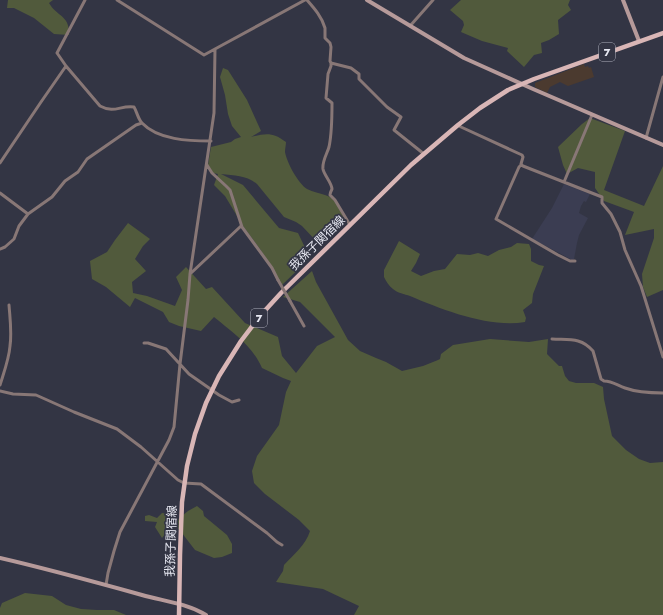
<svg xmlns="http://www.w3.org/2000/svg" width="663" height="615" font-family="Jost,'Noto Sans JP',sans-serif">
  <rect width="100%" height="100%" fill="#333544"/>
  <path fill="#4b3a2f" d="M584,64L585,67L588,66L589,68L591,67L594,77L568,86L560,82L550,87L547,93L535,87V83Z"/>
  <path fill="#3b3d52" d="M564,184L590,194L586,202L584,201L581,206L579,213L588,218L579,235L577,243L574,259L572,260L563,255L532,239L552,208Z"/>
  <path fill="#515a3c" d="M8,0H53L49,3C57,17 70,15 69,35L54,34L34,18L14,8H7Z
    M461,0H570L568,5L571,10L558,20L559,34L549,40L541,43L542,53L534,55L524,67L507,51L508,48L482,41L461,32L464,25L463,21L450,10Z
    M223,68L228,70L247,100L261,131L251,137C266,133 273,132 286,142C286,145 285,148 285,152C287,163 298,183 307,189C313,192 320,193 325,195C336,198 340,209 344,219L319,244L302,226L296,222L284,217L257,184C246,175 235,176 221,174L243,185L279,228L298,233L310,258L282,285L260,249L243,226L225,196L214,185L218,174L213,173L208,165L211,147L231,142L235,139L241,137L232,126L228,114L225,95L220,77Z
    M590,118L625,131L604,190L644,206L663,166V290L647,297L643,287L642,274L654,238V229L625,235L634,212L604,201L595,188V172L578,168L567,174L563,165L558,147L582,124Z
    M128,223L150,239L143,246L135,259L146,271L132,282L133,293L147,296L175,306L182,290L176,277L186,267L206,289L212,287L245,323L278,337L282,356L296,373L317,346L335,337L300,302L283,297L312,271L316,282L348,340L360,351L376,358L386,362L402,371L423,366L438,360L440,359L441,354L453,345L490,339L529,342L548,339L547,354L559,366H562L565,376L569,381L576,383H594L603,387L604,399L612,436L626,450L639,459L650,463L663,462V615H354L359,606L323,589L276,582L283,571L284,565C293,555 306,545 310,531L299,520L265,494L254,483L252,471L257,456L279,425L286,392L291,381L283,378L262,368C252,345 232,332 214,317L201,331L179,326L169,322L163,312L135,298L130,307L106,287L92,279L90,261L107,252L115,240Z
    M399,241L420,254L416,263L411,271L421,276L434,271L445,269L457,254L470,255L478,253L488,256L499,250L511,247L517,243L529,244L531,249V261L539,265L544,266L533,294L532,303L523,310L526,318L525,322C489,328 443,310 410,296C405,294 397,293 393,289C389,286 386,281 384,277V270Z
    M197,506L203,511L204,516L227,535L232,544V553L222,557L214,558L195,550L178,528L167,532L162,538L155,527L157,522L145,521V516L149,515L157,518L162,513L171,514L177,520L188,511Z
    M25,593L52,596L66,605L81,609L97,610H114L126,615H0V608L2,603Z"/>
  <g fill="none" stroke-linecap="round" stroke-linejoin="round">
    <path stroke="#887776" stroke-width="3" d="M117,0L204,55L215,49
      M307,0C314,8 322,17 325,28C325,31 325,35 325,38L330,43L331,47L330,61L331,63V66L328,74L326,98L332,103C332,118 332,133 329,147C327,154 322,161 323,169C324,175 332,183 332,189C331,191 330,193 330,195L335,200L350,225
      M410,26L433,0
      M331,63L351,68L359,74V79L387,107L401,117L394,130L424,154
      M66,66L100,106C115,114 120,105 134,107C137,112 138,119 142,123C158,140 189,141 211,141
      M458,125L461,127L522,155L523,157L521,164L523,166L602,197V203L611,214L620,232L625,250L641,286L663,357
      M646,138L663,77
      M0,163L41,102L66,66L57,53L85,0
      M207,165L212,173L226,186L230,190L242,227L272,268L278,280
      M521,165L519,167L496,219L558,255L570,261H575
      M564,182L592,115
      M0,193L28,214
      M0,249L5,247L14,239L19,226L28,214L52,197L65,181L78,172L87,159L136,125L142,123
      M190,274L241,226
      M290,301L304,326
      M552,339C569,340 581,337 593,351L601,379L604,381C612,381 617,385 625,388C636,392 651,393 663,393
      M144,343H148L166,349L189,374L219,395L232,402L239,400
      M0,385C4,372 9,359 10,346C12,332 10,319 9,305
      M0,391L13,394L36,395L74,412L117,429L141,447L178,480L184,483L201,484L267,533L277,542L282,545
      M106,585L108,573L114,551L120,532L169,440L174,427L180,364L188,300L190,274L214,113L215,49L305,0"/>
    <path stroke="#b69a9a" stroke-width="4" d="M367,0L464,58L533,89L663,145
      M623,0L639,41
      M0,558C48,569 95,582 142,595C163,601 186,603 206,615"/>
    <path stroke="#d9b6b6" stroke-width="4.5" d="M179,615L180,555L182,502L187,466L195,434L206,403L219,376L241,341L260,316L281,293L411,165L458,125L480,108L508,90L534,79L663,33"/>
    <path stroke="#887776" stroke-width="3" d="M278,280L290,301"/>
  </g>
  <g text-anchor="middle" stroke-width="3.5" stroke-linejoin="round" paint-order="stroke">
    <g fill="#333544" stroke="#b1b2be" stroke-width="1">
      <rect x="599" y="43" width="16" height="18" rx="3"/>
      <rect x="251" y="309" width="16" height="18" rx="3"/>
    </g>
    <g font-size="11" font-weight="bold" fill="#e7e8f2">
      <text x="607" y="56">7</text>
      <text x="259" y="322">7</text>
    </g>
    <g font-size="12" fill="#e7e8f2" stroke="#333544">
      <text transform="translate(317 243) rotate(-44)" y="4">我孫子関宿線</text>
      <text transform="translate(171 541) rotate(-88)" y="4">我孫子関宿線</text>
    </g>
  </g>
</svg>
